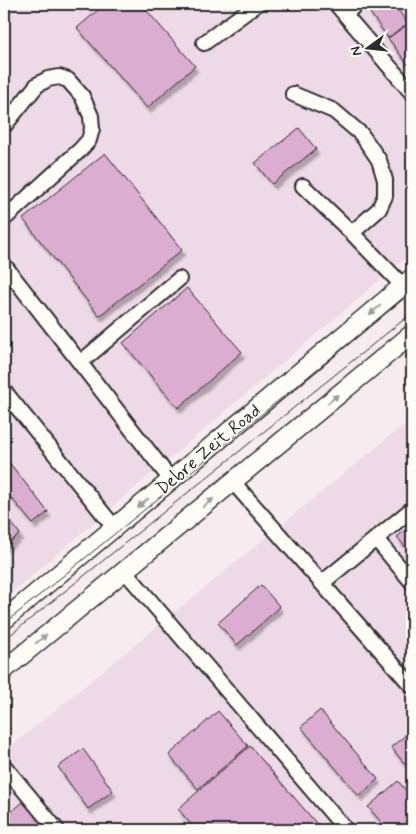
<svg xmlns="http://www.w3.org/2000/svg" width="416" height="834" font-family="Mynerve,sans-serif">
  <defs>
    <filter id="shadow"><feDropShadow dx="3" dy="5.5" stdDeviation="1" flood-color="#0004"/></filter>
  </defs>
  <rect width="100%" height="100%" fill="#f6ecef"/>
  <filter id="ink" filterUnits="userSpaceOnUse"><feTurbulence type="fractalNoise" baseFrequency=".02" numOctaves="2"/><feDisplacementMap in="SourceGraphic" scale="10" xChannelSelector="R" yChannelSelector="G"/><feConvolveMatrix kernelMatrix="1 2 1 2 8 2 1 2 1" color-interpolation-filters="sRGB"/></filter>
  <g filter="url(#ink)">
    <path fill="#eed9e6" d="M4,4H412V253L4,599Z
      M412,418V830H4V752Z"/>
    <path fill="#daadd1" stroke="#2b2b2b" filter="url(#shadow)" d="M105,4H141L195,66L147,108L77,28Z
      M376,4H394L408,24L388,38L368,10Z
      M408,24L412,29V62L408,65L388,38Z
      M299,128L316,149L272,184L255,163Z
      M105,153L182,250L99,316L23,219Z
      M187,288L242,352L178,408L123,343Z
      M8,461L48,512L33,524L4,489V465Z
      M4,513L20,534L4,547Z
      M412,525V555L397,537Z
      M261,585L280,607L237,645L218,623Z
      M320,710L378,779L359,796L301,727Z
      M218,711L248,746L198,789L169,755Z
      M412,730V773L391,747Z
      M250,746L322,830H196L178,809Z
      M83,749L113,791L88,809L58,767Z
      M398,781L412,798V830H388L368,807Z
      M23,802L47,830H4V818Z"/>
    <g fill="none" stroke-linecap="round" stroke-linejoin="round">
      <defs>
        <path id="minor" d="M336,4L412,93
          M345,14L356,4
          M204,43L257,4
          M293,94L334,111L361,134L379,160L385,180V196L379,209L352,233L403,286
          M4,126L37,85L48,79L59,77L68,80L82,96L91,116L92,129L89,140L80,150L4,219
          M303,186L352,233
          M4,265L171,480
          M80,363L179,279
          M4,391L114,527
          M233,482L412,686
          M376,539L412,582
          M124,570L346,830
          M322,583L412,509
          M4,766L57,830"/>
        <path id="major" d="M4,620L412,278
          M4,670L412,334"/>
      </defs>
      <use href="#minor" stroke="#2b2b2b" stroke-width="18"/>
      <use href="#major" stroke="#2b2b2b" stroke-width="21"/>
      <use href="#minor" stroke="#fdfcf7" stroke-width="14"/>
      <use href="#major" stroke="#fdfcf7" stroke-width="18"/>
      <path stroke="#2b2b2b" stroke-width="1" d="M4,624L412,292
        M4,640L412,313"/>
    </g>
    <defs><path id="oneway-solid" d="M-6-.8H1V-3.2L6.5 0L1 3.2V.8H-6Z" transform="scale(1.25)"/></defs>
    <g fill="#9e9e9b">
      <use href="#oneway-solid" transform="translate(375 310) rotate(140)"/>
      <use href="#oneway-solid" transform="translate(333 399) rotate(-40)"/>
      <use href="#oneway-solid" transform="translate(143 503) rotate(140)"/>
      <use href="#oneway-solid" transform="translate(208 503) rotate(-39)"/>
      <use href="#oneway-solid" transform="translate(41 639) rotate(-39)"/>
    </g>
  </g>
  <g text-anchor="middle" stroke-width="4" stroke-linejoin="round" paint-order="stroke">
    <g font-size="18" fill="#2b2b2b" stroke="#fdfcf7">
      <text transform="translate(208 449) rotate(-40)" y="6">Debre Zeit Road</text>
    </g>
  </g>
  <rect width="416" height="834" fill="none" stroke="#fdfcf7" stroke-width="20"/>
  <rect x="10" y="10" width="396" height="814" fill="none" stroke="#2b2b2b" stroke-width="2" filter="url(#ink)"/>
  <g transform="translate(368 48) rotate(255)" stroke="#fdfcf7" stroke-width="4" paint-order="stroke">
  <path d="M0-4L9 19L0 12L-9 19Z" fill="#2b2b2b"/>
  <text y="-8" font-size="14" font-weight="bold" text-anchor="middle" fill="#2b2b2b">N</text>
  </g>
</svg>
